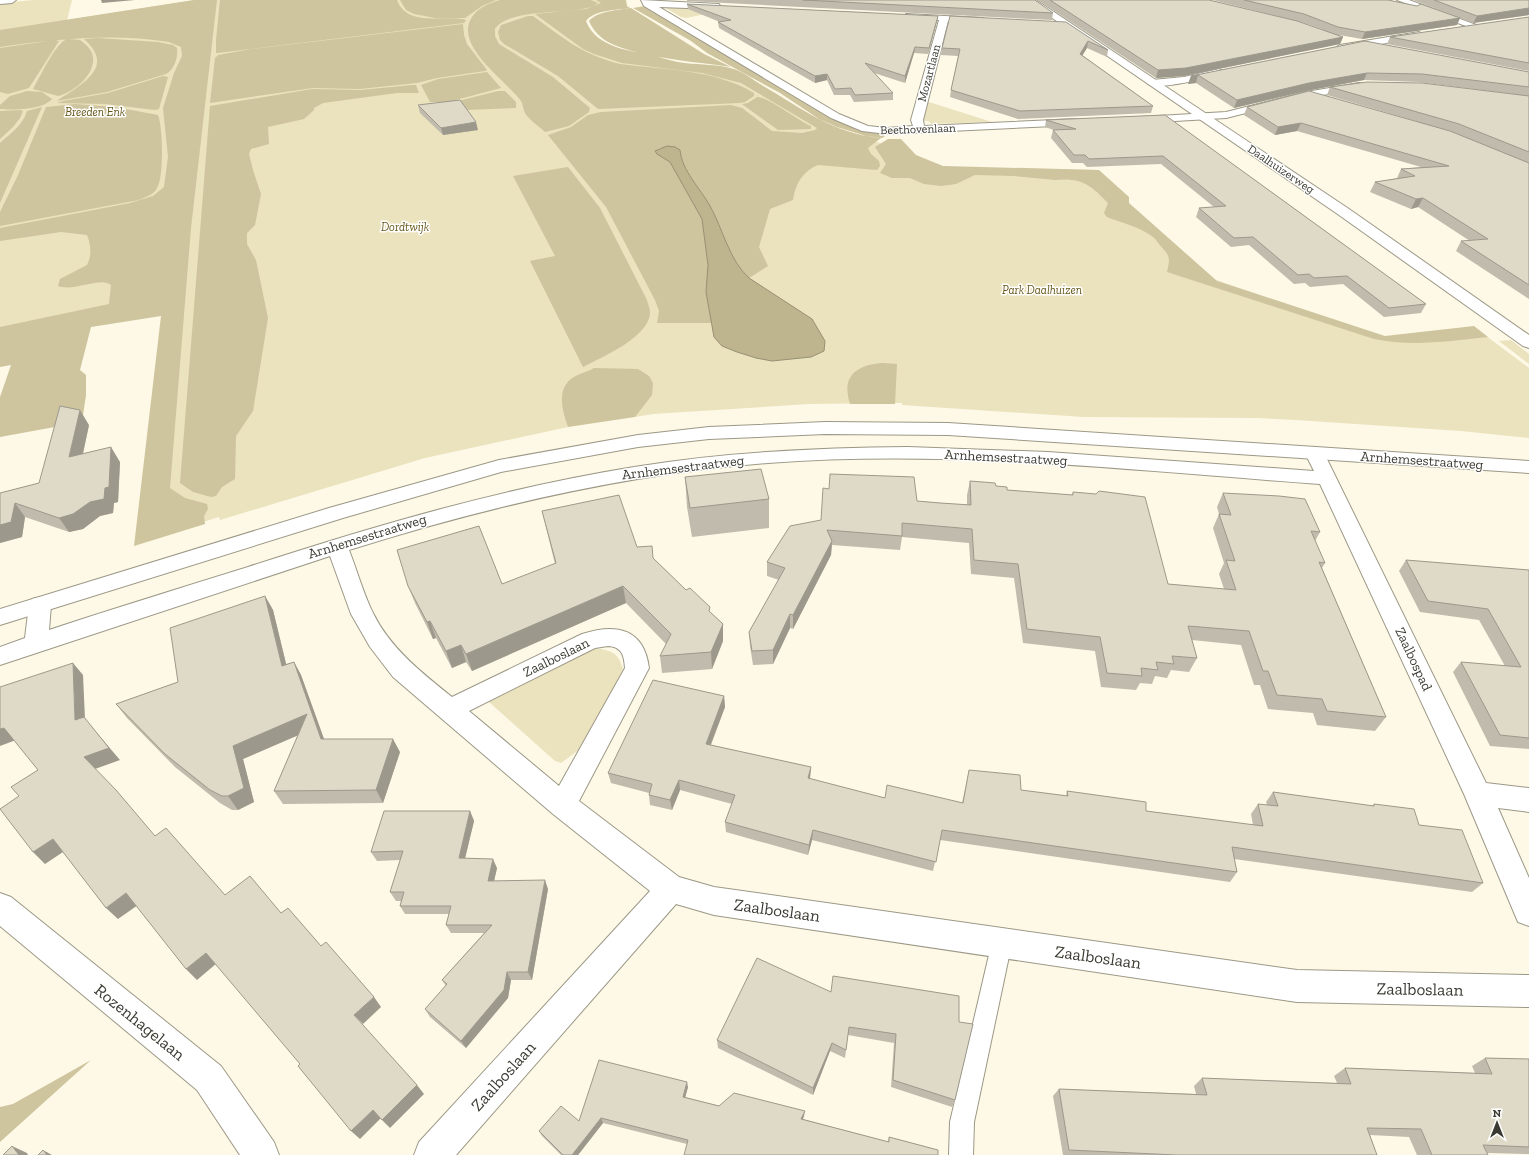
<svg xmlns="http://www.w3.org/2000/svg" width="1529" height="1155" font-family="'Zilla Slab',serif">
  <rect width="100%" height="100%" fill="#fdf9e6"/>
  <path fill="#ebe2be" d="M34,0H72L67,20L195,0H621L553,19L586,42L720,72L827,126L867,138L942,167L1097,170L1127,203L1213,279L1385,337L1474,327L1529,368V438L1461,431L1296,420L1258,418L1084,417L902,405V403H890L809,404L653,414L635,417L636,415L567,425L568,427L425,458L220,520L219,517L136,543L166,314L0,333V3Z
    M667,6L726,10L686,18L681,17L666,8Z
    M927,102L932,103L992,122L932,124L928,121H923Z
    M1511,340L1529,354V364L1499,341Z
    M595,648C612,651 618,652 623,669L584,746L561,763L555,761L489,702L503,691Z"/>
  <path fill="#cec49e" d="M194,0H217L191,228L170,488L185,498L207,504L208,509L204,516L205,524L134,546L161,316L91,327L80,370L86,375V395L82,422L0,437V397L11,365L0,367V327L109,304L111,285C102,276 73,292 58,286L60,279L87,265C92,255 91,245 87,235L61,232L0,241V228L130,203L153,196L164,187L168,157L163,108L174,73L182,56L181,47L169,42C113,33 56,39 0,47V30Z
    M220,0H397C407,28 445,14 466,20L464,23L218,53H216V40Z
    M400,0H496L482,6L465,18H435L414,14L406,10Z
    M500,0H591L598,3C585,17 510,5 495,29V36L499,44L553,77L590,108L589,112L569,126L545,132C539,126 529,120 525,113C523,109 523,104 521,101C507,81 453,46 472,17C478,8 489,3 500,0Z
    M596,0H626L627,6L630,8C617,10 594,10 586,21C596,48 631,51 656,56C665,59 675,62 685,63C701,65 719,64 734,69C743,72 752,79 760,84C802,108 831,133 881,138L868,148L871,154L879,161L880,166L877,170L818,165C803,171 795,184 793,200L770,209L759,247L768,266L749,278C729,260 723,229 710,206C700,188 682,171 679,150L660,148L656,151L657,154L670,162L702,219L708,265L706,292L712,323H657L659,311L655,300L606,207L548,135L571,127L588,115L601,112L731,105L742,108L772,131L802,133L815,130L817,128L741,83L702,73L622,63L594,54L583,49L535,14L586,9L601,3Z
    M645,6L830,117C847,126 863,130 883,132L885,136L882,138L866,136L837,127L819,119L780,93L707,53L691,41L633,8Z
    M631,8L704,54L731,67C700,62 626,57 602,38C596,33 592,28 589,21C597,11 619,10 631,8Z
    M528,16H533C563,38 583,55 620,64C665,70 714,69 754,93V96L745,102L740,103L598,109L558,76L504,44L500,40L498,32L501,25Z
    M463,24L464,35L467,44L487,70L485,71L437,78L417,83L360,89L313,88L210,103L215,58L218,55L251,49Z
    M98,38L158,42L173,45L177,48C178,57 175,69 166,74L107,92L57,101C80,85 117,68 84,39Z
    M68,39L80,40C85,44 92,49 93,57C95,75 74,92 58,96L33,89C39,79 56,41 68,39Z
    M55,40L59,41L29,88L8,94L0,92V48Z
    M487,72L501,88L448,102H430L421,85L438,79Z
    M163,76L168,77L159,109L155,110L105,104L57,103L63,101L108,93Z
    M412,85H416L419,93H397L323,103L314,108V110L304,119L268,127L269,144L251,149L249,154L253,170L261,194L255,225L247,233V244L256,260L268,318L253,411L236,436L235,479L222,487L216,496L211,497L193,492L180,483L210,106L312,89L360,90Z
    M27,91L42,92L52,99C43,110 13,110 0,109V105L10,96Z
    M498,91H505L516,102V108L466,110L454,102Z
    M757,97C769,97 797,120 811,126V129L778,130L742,104L748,103Z
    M75,104L115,107L158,115C163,127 164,177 157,188C154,195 145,197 139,200L0,226V212L18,175L46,107Z
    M42,107L0,203V143C11,133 23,125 27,111Z
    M20,110L23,111L20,118L13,127L0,139V111Z
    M888,139H901L916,155L943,166L1099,170L1129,197V203L1217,281L1385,336L1474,326L1488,337C1449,341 1412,347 1374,339L1167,272C1171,255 1169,256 1159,244C1157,242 1156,239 1153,237C1140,227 1122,223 1107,217L1104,213L1108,203C1091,185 1081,177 1055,180L1014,176L975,175L956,184L941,186L924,184L910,178H892L880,173L886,164L875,147Z
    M568,167L600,208L647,300C648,304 650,309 650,312C650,337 602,357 583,367L530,261L555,256L513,176Z
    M883,363L897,364L895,404H850C841,376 856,365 883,363Z
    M594,368L638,369L649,376L653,383L652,395L635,417L568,427C563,412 556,391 571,379C577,374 587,372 594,368Z
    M91,1060L0,1142V1107L13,1104Z"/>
  <path fill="#beb58f" stroke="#979073" d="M667,146L675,147L680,150C682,171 700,188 710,206C723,229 729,260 749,278L812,319L825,341L824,351L811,357L772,361L756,358L737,352L722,346L714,337L706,292L708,265L702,219L670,162L657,154L655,151Z"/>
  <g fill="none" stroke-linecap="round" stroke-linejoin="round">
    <defs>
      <path id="service" d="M1002,932L1009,935L1012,942L974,1122L973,1155H949L950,1122L992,942L995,935Z"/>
      <path id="minor" d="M0,0H16L12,3L0,4Z
        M641,0L719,4L720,6L716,9L659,7L839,114L868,126L887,128L913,126L911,120L939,20L909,19L905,16L906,14L983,18V22L980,23L948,21L923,120L924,126L1076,119L1082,122L1076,125L887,134L862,131L831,118L644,6Z
        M1397,0H1409L1479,26L1477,28H1471Z
        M1419,32L1424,35L1422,37L1340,51L1335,48L1340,45Z
        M1219,69L1224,72L1223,74C1210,77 1155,92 1147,83L1152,80L1184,77Z
        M1359,83L1363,84L1364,86L1363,88L1306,98L1226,118L1141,123L1135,120L1141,117L1226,112L1306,92Z
        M908,447L1048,452L1314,471L1305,453L1308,449L1315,447L1322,449L1486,783L1529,788V812L1498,808L1529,878V926L1518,922L1464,794L1320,484C1137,471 952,449 768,463C625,474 486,507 349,550C357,570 363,593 373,613C390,648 422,673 452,697L582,634C616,623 644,628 649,668L579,801L679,877L714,887L1297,970L1529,975V1007L1297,1002L714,915L676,904L456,1155H414L419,1142L650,891L553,814L393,677L370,647L351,614L330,556L0,665V647L25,638L29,605L32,599L40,597L48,599L51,605L49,630C115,608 181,588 248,567C374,526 503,488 634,467C725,452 816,448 908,447ZM608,646C622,647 624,655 625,668L559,786L469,711L595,648Z
        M0,893L11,897L221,1066L274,1142L279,1155H240L197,1090L0,926Z"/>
      <path id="secondary" d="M1026,0H1036L1349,209L1529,335V348L1523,346L1339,215Z
        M825,422L948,423L1529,461V473L948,435L825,434L709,439L638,447L501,472L343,518L0,625V609L329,508L499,460L638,435L709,427Z"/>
    </defs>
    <use href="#service" stroke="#9c9887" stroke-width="2"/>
    <use href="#minor" stroke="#9c9887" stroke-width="2"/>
    <use href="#secondary" stroke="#9c9887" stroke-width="2"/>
    <use href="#service" fill="#fff" fill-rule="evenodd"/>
    <use href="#minor" fill="#fff" fill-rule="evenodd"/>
    <use href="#secondary" fill="#fff" fill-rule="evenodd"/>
  </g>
  <path fill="#c0bbac" d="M687,0H1035L1053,13L1052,20L687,1Z
    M1038,0H1209L1325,30L1301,22L1213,0H1388L1450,14L1413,0H1529V15L1473,23L1460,18L1457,25L1362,39L1339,35L1343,37L1340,44L1184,76L1156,78Z
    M687,4L938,16L937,21L928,54L914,53L905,83L874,73L893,93V100L854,102L850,95H834L827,80L815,83L719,28L718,22H720L688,9Z
    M1529,17V71L1387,44L1390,37Z
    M1066,22L1108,50L1107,57L1087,48L1082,55L1153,106L1151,113L1018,119L950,97L951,90L958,56L941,55L942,48Z
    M1365,41L1529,72V299L1456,251L1461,241H1470L1418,207L1411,209L1370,192L1375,182L1399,178H1397L1401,169L1421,167L1297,131L1275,135L1244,115L1247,107L1419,122L1327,95L1330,87L1521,95L1418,82L1364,80L1306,91L1234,108L1196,83L1188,84L1191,76Z
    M418,105L478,130L443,135L420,113Z
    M1165,115L1426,304L1421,313L1384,317L1343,284L1310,287L1305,283L1294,284L1249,245L1231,247L1196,217L1199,208L1214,207L1161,164L1087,167L1083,163H1072L1051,138L1053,130H1054L1045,127L1046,120Z
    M89,425L83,454L120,462L118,502L114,503L113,513L100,516L83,529L69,532L25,517L22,537L0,543V493L39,483Z
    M685,477L769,499V528L692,537L687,507Z
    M970,481L996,486L1007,490L1072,495L1073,492L1168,584L1224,589L1219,574L1224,563L1213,528L1219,514L1217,507L1223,493L1320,532L1315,541L1325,563L1322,568L1386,717L1375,731L1317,725L1313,713L1268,709L1260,685H1254L1241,645L1192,640L1197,658L1189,672L1171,670L1167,678L1155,676L1152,684L1140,683L1136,690L1101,687L1095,651L1023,643L1014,578L971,574L969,543L902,537L900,550L832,545L831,555L793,629L790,628L773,664L753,665L750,646L749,632L779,580L767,576V562L821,520L917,501L967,505V495Z
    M542,511L637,547L653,558L686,590L723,624V641L712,669L662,673L660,656L666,644L626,603L472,671L466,662L452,668L436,638L433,639L415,603L408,586L502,584L555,564Z
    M1406,560L1529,570V749L1490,746L1453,672L1461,662L1505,666L1479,620L1420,612L1399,571Z
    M265,596L273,610L286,664L294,662L301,675L324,739L400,752L383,803L283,804L274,791L298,735L243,759L254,802L238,810H232L220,803L175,767L127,718L116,704L178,682Z
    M724,696L725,707L711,745L811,767L810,779L885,798L962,803L967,780L969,770L1021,790L1066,796L1067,791L1146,811L1253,825L1251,814L1258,804L1267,805L1266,802L1273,792L1372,806L1374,804L1419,825L1483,883L1472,892L1234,859L1237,872L1230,882L940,840L933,871L812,840L808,855L726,832L725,822L732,804L680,790L672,810L650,805L649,795V793L611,783L608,773Z
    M470,811L474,821L465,858L497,868L494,881L548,889L532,980H511L508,998L466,1048L430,1017L425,1009L446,986L442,980L484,933H451L446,925L449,914H405L400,906L401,901H396L390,892L400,860L377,861L371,852Z
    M831,992L959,996L955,1100L952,1107L891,1087L894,1043L848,1035L845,1058L830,1051L813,1095L718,1048L717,1040Z
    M1485,1058L1529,1059V1154L1487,1153L1488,1155H1417L1409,1137L1370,1135L1377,1155H1063L1053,1096L1059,1089L1196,1094L1194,1086L1202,1078L1337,1083L1334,1076L1345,1068L1475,1073L1472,1066Z
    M688,1087L685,1097L719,1106L804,1116L803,1119L888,1142L889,1137L938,1150L687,1144L603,1123L578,1155H561L542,1136L539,1131L579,1121Z"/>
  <path fill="#9c998c" d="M101,0H135L102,3Z
    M1529,8V15L1473,23L1477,16Z
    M938,16L937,21L928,54L929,48Z
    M1460,18L1457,25L1362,39L1365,32Z
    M1343,37L1340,44L1184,76L1156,78L1158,70Z
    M1088,41L1087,48L1079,61L1080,54Z
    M915,47L914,53L905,83V76Z
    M1367,73L1364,80L1306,91L1234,108L1237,100L1309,83Z
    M827,74V80L815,83V76Z
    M1198,75L1196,83L1188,84L1191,76Z
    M476,122L478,130L443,135L441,128Z
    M1301,123L1297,131L1275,135L1278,127Z
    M1423,198L1418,207L1411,209L1416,199Z
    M80,410L89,425L79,471L69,457Z
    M111,447L120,462L118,502L114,503L113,513L100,516L83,529L69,532L59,518L105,488Z
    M15,503L25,517L22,537L0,543V525Z
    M832,541L831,555L793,629V615Z
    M623,586L626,603L472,671L466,654Z
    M265,596L273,610L290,680L282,666Z
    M790,614V628L773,664V650Z
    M430,621L436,638L433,639L427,622Z
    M723,624V641L712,669L711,652Z
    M461,645L466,662L452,668L446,651Z
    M294,662L301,675L329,753L321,739Z
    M73,663L83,675L85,719L120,760L95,769L84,757L75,720Z
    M724,696L725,707L707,754L706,744Z
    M307,714L315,728L243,759L254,802L238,810L228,796L233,746Z
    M4,728L16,740L0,746V729Z
    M393,739L400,752L383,803L376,790Z
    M811,767L810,777L807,789L808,778Z
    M679,780L680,790L672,810L670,800Z
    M470,811L474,821L463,867L459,858Z
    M813,830L812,840L808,855L809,845Z
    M53,839L66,850L45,864L33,852Z
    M493,859L497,868L492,890L488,881Z
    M545,880L548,889L532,980L528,972Z
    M126,893L138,905L118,919L106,908Z
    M206,953L217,963L197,980L186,969Z
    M507,972L511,980L508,998L466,1048L461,1041Z
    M374,997L381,1007L363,1024L354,1015Z
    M832,1043L830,1051L813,1095V1088Z
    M687,1082L688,1087L684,1102L683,1097Z
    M417,1085L424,1094L390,1128L382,1120Z
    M373,1110L381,1118L360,1139L351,1131Z
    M805,1111L804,1116L801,1124V1119Z
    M601,1118L603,1123L578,1155H572Z
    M12,1146L27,1153L28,1155H19Z
    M43,1150L52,1155H47Z"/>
  <path fill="#dfdac8" stroke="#9c998c" d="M803,0H1035L1053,13Z
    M1050,0H1209L1297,21L1343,37L1186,68L1158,70Z
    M1244,0H1388L1417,6L1421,4L1460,18L1365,32L1338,27L1304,14Z
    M1434,0H1529V8L1477,16Z
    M687,4L938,16L929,48L915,47L905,76L865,63L893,93L855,95L851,88L835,89L827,74L815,76L718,22L731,20Z
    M950,16L1066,22L1108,50L1088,41L1080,54L1153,106L1020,111L951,90L960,49L942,48Z
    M1529,17V63L1390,37Z
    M1365,41L1529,72V87L1422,74L1367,73L1309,83L1237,100L1198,75L1191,76Z
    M1367,82L1422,83L1529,96V152L1459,124L1330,87Z
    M1309,91L1450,131L1529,163V285L1461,241L1488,239L1423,198L1416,199L1375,182L1415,176L1401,169L1449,166L1301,123L1278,127L1247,107Z
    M460,100L476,122L441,128L418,105Z
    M1165,115L1426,304L1389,308L1347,276L1314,278L1309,274L1298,275L1253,237L1234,238L1199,208L1226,206L1163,156L1089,159L1085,155H1074L1053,130L1076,129L1046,120Z
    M60,406L80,410L69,457L111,447L109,487L105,488L104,499L90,502L73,514L59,518L15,503L11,522L0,525V493L39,483Z
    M761,469L769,499L690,508L685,477Z
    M830,474L914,477L917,501L940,503L971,505L970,481L995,483L996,486L1007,487V490L1073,495V492L1096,494L1099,491L1145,497L1168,584L1236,590L1226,560L1235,561L1219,514L1231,515L1223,493L1279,496L1305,499L1320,532L1311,531L1325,563L1319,562L1386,717L1327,711L1322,699L1277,695L1268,671H1263L1249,631L1188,626L1197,658L1172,656L1174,664L1156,662L1158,670L1141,668L1142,676L1107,673L1100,637L1027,629L1018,564L974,560L972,529L902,523V536L827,530L832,541L793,615L790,614L773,650L752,651L749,632L785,568L767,562L790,526L821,520L823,488L829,489Z
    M619,495L637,547L652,546L653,558L686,590L690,588L710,607L709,611L723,624L711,652L660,656L671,634L623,586L466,654L461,645L446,651L430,621L427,622L408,586L397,550L479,526L502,584L556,563L542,511Z
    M1406,560L1529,570V738L1500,735L1461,662L1521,667L1488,609L1428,601Z
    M265,596L282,666L294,662L321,739H393L376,790L274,791L307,714L233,746L244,788L228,796H222L210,790L165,754L116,704L178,682L170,628Z
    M73,663L75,720L84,717L109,748L84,757L116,790L155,836L166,828L225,895L250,876L281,913L288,908L321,946L326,942L374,997L354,1015L417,1085L382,1120L373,1110L351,1131L298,1066L300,1064L206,953L186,969L126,893L106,908L53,839L33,852L0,809L19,796L11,787L38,770L4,728L0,729V687Z
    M653,680L724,696L706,744L811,767L808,778L885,798L887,785L963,803L969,770L1020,775L1021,790L1068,796L1067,791L1146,802V811L1263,826L1258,804L1278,806L1273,792L1374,806V804L1414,809L1419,825L1462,830L1483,883L1232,847L1237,872L942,830L936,862L813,830L809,845L725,822L735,795L679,780L670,800L649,795L652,784L608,773Z
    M384,811H470L459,858L493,859L488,881L545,880L528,972H507L504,990L461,1041L425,1009L447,984L442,980L492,925H446L451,906H400L404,892H390L403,851L371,852Z
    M757,958L831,992L833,976L959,996V1022L973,1024L955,1100L893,1080L896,1034L849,1027L846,1050L832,1043L813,1088L717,1040Z
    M1485,1058L1529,1059V1147L1483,1145L1488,1155H1432L1421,1129L1367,1128L1377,1155H1177L1069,1150L1059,1089L1207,1095L1202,1078L1351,1084L1345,1068L1492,1074Z
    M599,1060L687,1082L683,1097L719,1106L734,1093L805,1111L801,1119L889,1142V1137L938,1150V1155H684L688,1140L601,1118L572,1155H563L539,1131L561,1106L579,1121Z
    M12,1146L19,1155H3Z
    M43,1150L47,1155H38Z"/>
  <g text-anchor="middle" stroke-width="3" stroke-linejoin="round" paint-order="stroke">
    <g font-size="12" fill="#3b3a32" stroke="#fff">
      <text transform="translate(929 73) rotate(-75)" y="4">Mozartlaan</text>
      <text transform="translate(918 129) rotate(-2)" y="4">Beethovenlaan</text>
      <text transform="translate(1281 169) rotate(34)" y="4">Daalhuizerweg</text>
    </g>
    <g font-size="12" font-style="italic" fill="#655618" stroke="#fff">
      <text x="95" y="116">Breeden Enk</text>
      <text x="405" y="231">Dordtwijk</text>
      <text x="1042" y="294">Park Daalhuizen</text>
    </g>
    <g font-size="14" fill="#3b3a32" stroke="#fff">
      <text transform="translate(1006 457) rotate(3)" y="5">Arnhemsestraatweg</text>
      <text transform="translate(1422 460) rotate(4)" y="5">Arnhemsestraatweg</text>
      <text transform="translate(683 467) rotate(-7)" y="5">Arnhemsestraatweg</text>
      <text transform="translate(367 536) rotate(-17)" y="5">Arnhemsestraatweg</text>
      <text transform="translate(556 657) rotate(-26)" y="5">Zaalboslaan</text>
      <text transform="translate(1414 659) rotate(65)" y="5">Zaalbospad</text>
    </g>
    <g font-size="17" fill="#3b3a32" stroke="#fff">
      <text transform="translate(777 910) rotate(8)" y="6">Zaalboslaan</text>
      <text transform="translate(1098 957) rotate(8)" y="6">Zaalboslaan</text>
      <text transform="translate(1420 989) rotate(1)" y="6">Zaalboslaan</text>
      <text transform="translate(140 1022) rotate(39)" y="6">Rozenhagelaan</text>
      <text transform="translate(503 1076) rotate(-48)" y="6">Zaalboslaan</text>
    </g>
  </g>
  <g transform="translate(1497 1123)" stroke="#ffffff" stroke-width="3" paint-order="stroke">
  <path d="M0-3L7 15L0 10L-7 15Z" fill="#3b3a32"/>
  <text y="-6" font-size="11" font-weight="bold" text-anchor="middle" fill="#3b3a32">N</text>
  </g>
</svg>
